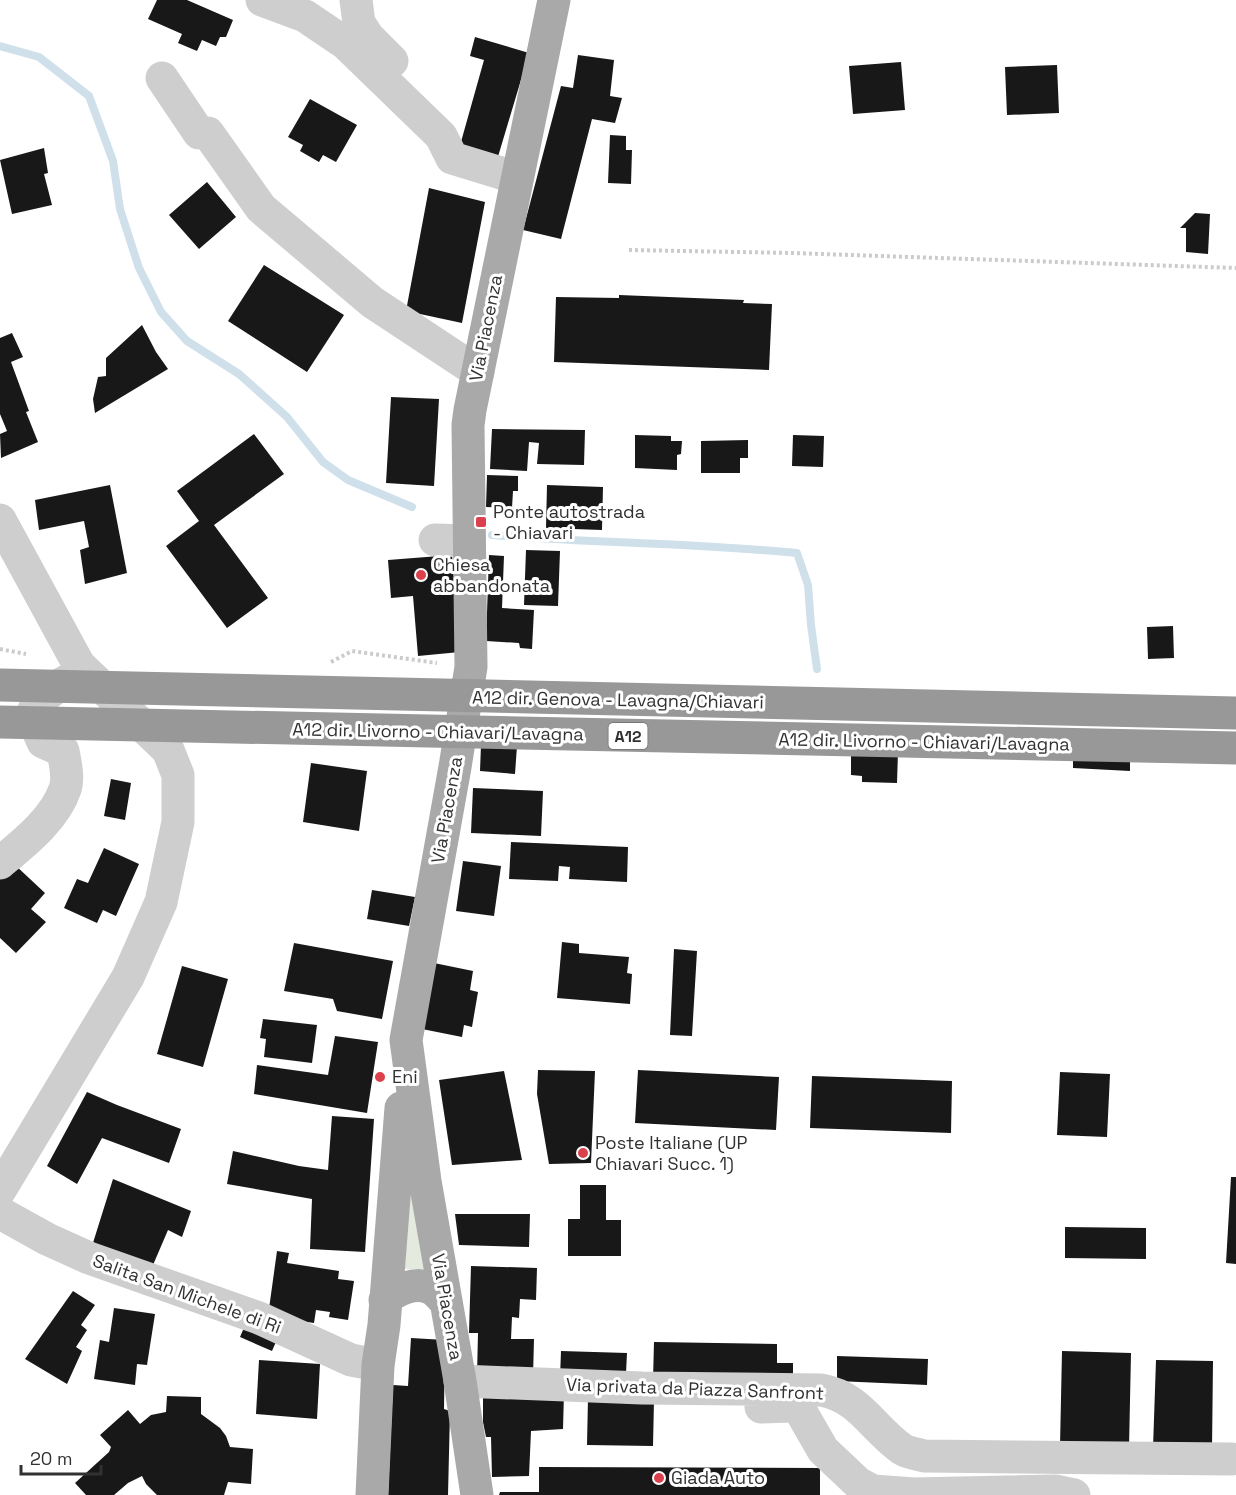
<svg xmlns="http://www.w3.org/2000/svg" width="1236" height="1495" font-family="'Space Grotesk',sans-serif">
  <rect width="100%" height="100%" fill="#fff"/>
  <path fill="#e4eade" d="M415,1197L429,1269H405L407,1198Z"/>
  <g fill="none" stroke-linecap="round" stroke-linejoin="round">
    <path stroke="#cfe0eb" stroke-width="8" d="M0,46L39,57L89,96L113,161L120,209L139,268L161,312L187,341L239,374L287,417L323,462L348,480L412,507
      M492,535C594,543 695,543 797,553L808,585L811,625L817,669"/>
  </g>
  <path fill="#181818" d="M157,0H187L233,20L226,37H220L216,46L202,40L197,51L178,43L182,34L148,19Z
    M475,37L529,53L497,160L459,149L484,60L470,56Z
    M578,55L614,60L610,96L622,98L615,123L592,119L561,239L523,230L561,86L573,88Z
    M901,62L905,110L853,114L849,66Z
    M1057,65L1059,113L1007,115L1005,67Z
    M310,99L357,125L336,162L323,155L319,162L300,151L303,145L288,137Z
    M610,135L626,136V150H632L631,184L608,183Z
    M44,148L48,173L44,174L52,205L12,214L0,160Z
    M207,182L236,217L199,249L169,215Z
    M429,188L485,202L462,323L406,311Z
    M1195,213L1210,214L1208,254L1186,252V228H1180Z
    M264,265L344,315L307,372L228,321Z
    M619,295L744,300L743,303L772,304L769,370L554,362L556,297L619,298Z
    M142,325L156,352L168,369L95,413L93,399L98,377L106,376V358Z
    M12,333L23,357L11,362L29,411L26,412L38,442L1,458L0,434L7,431L0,414V338Z
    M391,397L439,399L434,486L386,483Z
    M492,429L585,430L584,465L537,464L539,443L529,442L527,471L490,469Z
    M254,434L284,474L214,525L268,598L227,628L166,546L199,521L177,491Z
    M635,435L671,436V441H682L681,454L677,455V470L635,468Z
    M793,435L824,436L823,467L792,466Z
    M748,440V458H740V473H701V441Z
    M487,475L518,476V491H513L512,508L486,507Z
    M110,485L127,573L85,584L80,550L89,547L84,521L39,530L35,500Z
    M547,485L603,487L602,530L546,528Z
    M526,550L560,551L558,606L524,605Z
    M452,555L460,652L418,656L413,596L391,598L388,560Z
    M489,555L504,556L502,608L534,610L532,649L520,648L519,643L486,641Z
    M1173,626L1174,658L1148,659L1147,627Z
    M481,745L517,746L515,774L480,771Z
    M851,750L898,751L897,783L862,782V776L851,775Z
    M1073,754L1130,755V771L1073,768Z
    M311,763L367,771L359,831L303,822Z
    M111,779L131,783L125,820L104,816Z
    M473,788L543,791L541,836L471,833Z
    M511,842L628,847L627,882L569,879L570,867L559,866L558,881L509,879Z
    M104,848L139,864L116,916L103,910L97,923L64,908L77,879L88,883Z
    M463,861L501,866L494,916L456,911Z
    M14,864L45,893L31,909L46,922L16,953L0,938V878Z
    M372,890L415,897L409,926L367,919Z
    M562,942L579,944V953L629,957L627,973L632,974L630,1004L557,998Z
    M294,943L393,961L382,1019L337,1011L333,999L284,991Z
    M674,949L697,951L692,1036L670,1035Z
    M434,963L473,971L470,990L478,992L472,1027L464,1025L462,1037L422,1029Z
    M182,966L228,979L203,1067L157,1054Z
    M263,1019L317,1025L312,1063L264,1057L266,1039L260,1038Z
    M335,1036L378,1042L367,1113L254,1094L257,1065L328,1075Z
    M538,1070L595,1071L591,1163L549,1164L537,1094Z
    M638,1070L779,1077L776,1130L635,1123Z
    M504,1071L522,1160L452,1165L439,1080Z
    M1060,1072L1110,1074L1107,1137L1057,1135Z
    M812,1076L952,1081L951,1133L810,1128Z
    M87,1092L117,1105L181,1129L169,1163L102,1138L77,1184L47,1166Z
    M332,1116L374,1119L365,1252L310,1249L312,1199L227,1184L233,1151L299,1166L328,1170Z
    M1231,1177H1236V1264L1226,1263Z
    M113,1179L191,1211L182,1237L168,1230L153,1265L92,1246Z
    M580,1185H606V1220H621V1256H568V1219H580Z
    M455,1214H530L529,1247L459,1245Z
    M1065,1227L1146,1228V1259L1065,1258Z
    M277,1251L289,1253L287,1263L339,1271L338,1279L354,1281L348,1320L329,1317L330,1312L316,1310L314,1323L268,1316Z
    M471,1266L537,1268L536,1300L520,1299L519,1318L512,1317L511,1339H534L533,1377L477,1375L478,1333H469Z
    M73,1291L95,1305L81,1325L87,1330L76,1347L82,1351L67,1384L25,1359Z
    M114,1308L155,1314L147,1365L137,1364L135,1385L94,1379L100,1340L109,1342Z
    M246,1323L278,1337L272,1351L240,1337Z
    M411,1338L445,1340L444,1409L450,1411L448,1495H388L393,1385L408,1386Z
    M654,1342L777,1344V1363H793V1382L653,1380Z
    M561,1351L627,1353L626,1373L560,1378Z
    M1062,1351L1131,1353L1129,1448L1060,1446Z
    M837,1356L928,1359L927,1385L837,1381Z
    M259,1360L320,1364L317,1419L256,1414Z
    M1156,1360L1213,1361L1212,1449L1153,1448Z
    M483,1390L564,1392L563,1429L531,1431L529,1476L492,1477L491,1437H486L483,1422Z
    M167,1396L201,1397V1414L220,1428L226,1436L230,1447L253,1449L251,1484L228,1482L224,1495H157L146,1484L142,1476L128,1483L114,1495H86L75,1483L109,1452L111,1447L100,1435L128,1410L140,1424L151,1415L166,1412Z
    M588,1398L654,1400L653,1446L587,1445Z
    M539,1467L820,1468V1495H499L500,1492H539Z"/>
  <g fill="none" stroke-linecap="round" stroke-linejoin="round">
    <path stroke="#cbcbcb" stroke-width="4" stroke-dasharray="3 3" stroke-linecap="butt" d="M629,250L792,253L1236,268
      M0,649L26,654
      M331,662L352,651L437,663"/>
    <path stroke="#cecece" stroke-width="33" d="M262,0L305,16L345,43L441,136L452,158L517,178
      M356,0L359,23L368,37L392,61
      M162,78L199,133H208L261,208L372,302L478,372
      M0,520L79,665L168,750L178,775V822L161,902L128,977L0,1190
      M435,540L469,541
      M0,863C24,843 55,819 65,789C69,778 65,762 63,751L43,742C40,734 33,722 33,714C34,700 63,682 75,677
      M0,1213L47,1239L89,1258L259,1318L351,1360L378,1365
      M460,1381L642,1388L821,1390C860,1397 872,1428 902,1449C908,1453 917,1454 924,1456L1232,1459
      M761,1407L791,1406L800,1410L823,1450L858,1483L873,1491L914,1494L1055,1491L1074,1495"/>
    <path stroke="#a9a9a9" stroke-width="33" d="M385,1300C396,1290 415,1281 430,1288C435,1290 441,1297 445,1301
      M372,1495L378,1365L384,1325L401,1108
      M477,1495L460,1381L425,1181L406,1040L455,767L471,667L468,425L470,410L554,0"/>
    <path stroke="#989898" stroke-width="33" d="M0,685L1236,713
      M0,722L1236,748"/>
  </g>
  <g fill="#db414c" stroke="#fff" stroke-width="2">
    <rect x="475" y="516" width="12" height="12" rx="3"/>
    <circle cx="421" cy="575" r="6"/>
    <circle cx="380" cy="1077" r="6"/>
    <circle cx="583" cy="1153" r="6"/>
    <circle cx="659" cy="1478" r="6"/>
  </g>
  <g text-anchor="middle" stroke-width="6" stroke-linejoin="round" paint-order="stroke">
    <rect fill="#fff" stroke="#6f6f6f" stroke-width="1.5" x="608.5" y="723" width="39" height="26" rx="4.5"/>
    <g font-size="16" font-weight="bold" fill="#313131">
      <text x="628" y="742">A12</text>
    </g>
    <g font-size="18" fill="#313131" stroke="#fff">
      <text transform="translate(486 328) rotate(-79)" y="6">Via Piacenza</text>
      <text transform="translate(618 700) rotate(1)" y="6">A12 dir. Genova - Lavagna/Chiavari</text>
      <text transform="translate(438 732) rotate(1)" y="6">A12 dir. Livorno - Chiavari/Lavagna</text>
      <text transform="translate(924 742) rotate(1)" y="6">A12 dir. Livorno - Chiavari/Lavagna</text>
      <text transform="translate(447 810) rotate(-80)" y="6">Via Piacenza</text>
      <text transform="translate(187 1294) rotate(20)" y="6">Salita San Michele di Ri</text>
      <text transform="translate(447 1307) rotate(80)" y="6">Via Piacenza</text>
      <text transform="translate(695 1389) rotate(2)" y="6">Via privata da Piazza Sanfront</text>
    </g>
    <g font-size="18" fill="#313131" stroke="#fff" text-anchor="start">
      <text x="493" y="518">Ponte autostrada<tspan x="493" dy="21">- Chiavari</tspan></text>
      <text x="433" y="571">Chiesa<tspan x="433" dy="21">abbandonata</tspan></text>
      <text x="392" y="1083">Eni</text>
      <text x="595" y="1149">Poste Italiane (UP<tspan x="595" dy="21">Chiavari Succ. 1)</tspan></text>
      <text x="671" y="1484">Giada Auto</text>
    </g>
  </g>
  <path d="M21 1465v9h80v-9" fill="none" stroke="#313131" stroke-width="3"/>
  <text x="30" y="1465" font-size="18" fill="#313131" stroke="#ffffff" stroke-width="4.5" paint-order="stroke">20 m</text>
</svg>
